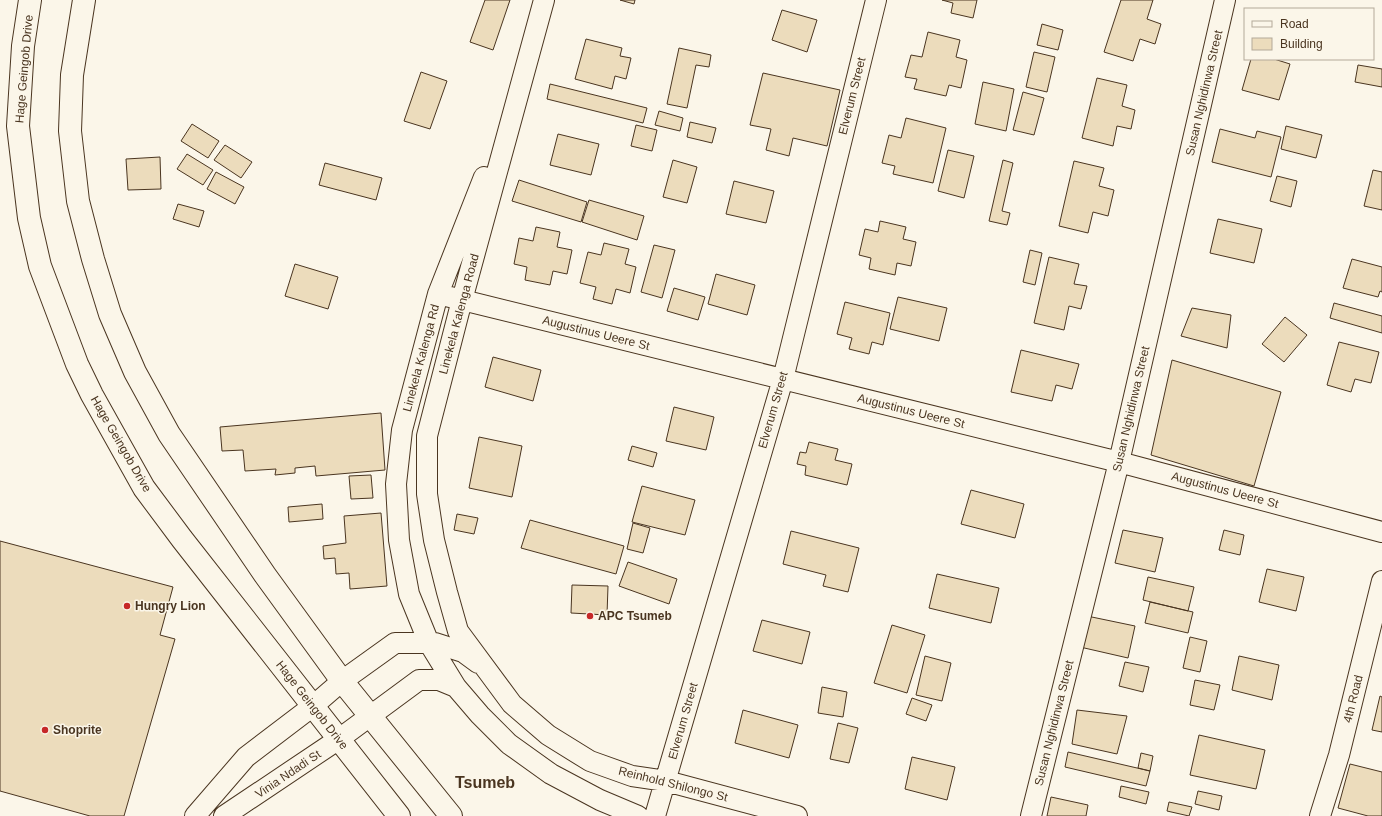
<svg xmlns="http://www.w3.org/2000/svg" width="1382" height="816" font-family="Helvetica,sans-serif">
  <rect width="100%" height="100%" fill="#fbf6e9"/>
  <path fill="#ecdcbc" stroke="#4a3520" d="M485,0H510L493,50L470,42Z
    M620,0H635L634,4Z
    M942,0H977L973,18L951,13L953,3Z
    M1121,0H1153L1147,19L1161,24L1155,44L1140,39L1133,61L1104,52Z
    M782,10L817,20L807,52L772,40Z
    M1042,24L1063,30L1058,50L1037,45Z
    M928,32L960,40L956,57L967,60L961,88L949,85L946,96L914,89L917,79L905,77L911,55L922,57Z
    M586,39L622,48L620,56L631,58L626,79L615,76L612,89L575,79Z
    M679,48L711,55L709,67L696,65L687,108L667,104Z
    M1034,52L1055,57L1047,92L1026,87Z
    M1251,59H1274L1290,64L1279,100L1242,90Z
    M1358,65L1382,69V87L1355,82Z
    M421,72L447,81L430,129L404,121Z
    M763,73L840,90L827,146L793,138L789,156L766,150L771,129L750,125Z
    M1097,78L1127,85L1122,106L1135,110L1131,129L1117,126L1113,146L1082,138Z
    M983,82L1014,89L1006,131L975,124Z
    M550,84L647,108L643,123L547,99Z
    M1023,92L1044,98L1034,135L1013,130Z
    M659,111L683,118L680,131L655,125Z
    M906,118L946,128L933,183L893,174L895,166L882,163L889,135L901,138Z
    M690,122L716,128L712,143L687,137Z
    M192,124L219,141L208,158L181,141Z
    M636,125L657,130L652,151L631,146Z
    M1286,126L1322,135L1316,158L1281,149Z
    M1220,129L1255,138L1257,131L1281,137L1271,177L1212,162Z
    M558,134L599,144L591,175L550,165Z
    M225,145L252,162L241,178L214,160Z
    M948,150L974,156L964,198L938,191Z
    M187,154L213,170L203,185L177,169Z
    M160,157L161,189L128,190L126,159Z
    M673,160L697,167L687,203L663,197Z
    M1003,160L1013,163L1002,211L1010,213L1007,225L989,221Z
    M1074,161L1104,168L1099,186L1114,190L1108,216L1093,212L1088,233L1059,226Z
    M325,163L382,178L376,200L319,185Z
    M1373,170L1382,172V210L1364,206Z
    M216,172L244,187L235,204L207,189Z
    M1277,176L1297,181L1291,207L1270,201Z
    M519,180L587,202L581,222L512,201Z
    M734,181L774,191L766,223L726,214Z
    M589,200L644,216L637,240L582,222Z
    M178,204L204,211L199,227L173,219Z
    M1218,219L1262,229L1254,263L1210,253Z
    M880,221L906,227L903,239L916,242L911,266L897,263L895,275L869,269L871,258L859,255L865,229L878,232Z
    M536,227L560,232L557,247L572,250L567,274L553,271L550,285L525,280L527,267L514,264L519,238L533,241Z
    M604,243L629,249L625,264L636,267L630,293L616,289L612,304L593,299L596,287L580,283L588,252L601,255Z
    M654,245L675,250L662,298L641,292Z
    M1030,250L1042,253L1035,285L1023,282Z
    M1049,257L1079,264L1074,284L1087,286L1081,309L1069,306L1064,330L1034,323Z
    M1352,259L1382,267V292L1380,291L1378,297L1343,288Z
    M295,264L338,277L328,309L285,296Z
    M716,274L755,285L747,315L708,304Z
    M674,288L705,297L698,320L667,311Z
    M898,297L947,308L939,341L890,329Z
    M845,302L890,313L883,345L872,342L869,354L849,349L852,338L837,334Z
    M1334,303L1382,316V333L1330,318Z
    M1192,308L1231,315L1227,348L1181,336Z
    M1285,317L1307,335L1284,362L1262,344Z
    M1339,342L1379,352L1371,383L1355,379L1351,392L1327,385Z
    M1021,350L1079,364L1072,389L1056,385L1052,401L1011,392Z
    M493,357L541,370L533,401L485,387Z
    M1172,360L1281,392L1254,486L1151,455Z
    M674,407L714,417L706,450L666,441Z
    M381,413L385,470L316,476L315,466L295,468V473L275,475L276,469L245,471L243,450L222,451L220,427Z
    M479,437L522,446L512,497L469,488Z
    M809,442L838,449L835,460L852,464L847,485L805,475L806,466L797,464L800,452L806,453Z
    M632,446L657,453L653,467L628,460Z
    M371,475L373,498L351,499L349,476Z
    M642,486L695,500L685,535L632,522Z
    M971,490L1024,504L1015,538L961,524Z
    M322,504L323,519L289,522L288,507Z
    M381,513L387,586L350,589L349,573L336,574L335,558L324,559L323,546L346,543L344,516Z
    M457,514L478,518L474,534L454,530Z
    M530,520L624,546L616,574L521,548Z
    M633,523L650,528L643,553L627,549Z
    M1123,530L1163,538L1155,572L1115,563Z
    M1224,530L1244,535L1240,555L1219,550Z
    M791,531L859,548L848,592L823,586L826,575L783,564Z
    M0,541L173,587L160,635L175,639L124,816H90L0,791Z
    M628,562L677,579L669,604L619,586Z
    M1267,569L1304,577L1296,611L1259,602Z
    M937,574L999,588L991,623L929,608Z
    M1148,577L1194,587L1188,611L1143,600Z
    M572,585L608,586L607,615L571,613Z
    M1150,602L1193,612L1188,633L1145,623Z
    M1087,616L1135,626L1128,658L1080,647Z
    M762,620L810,632L802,664L753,651Z
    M892,625L925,635L907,693L874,683Z
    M1190,637L1207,641L1200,672L1183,668Z
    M925,656L951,663L942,701L916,695Z
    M1239,656L1279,665L1272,700L1232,690Z
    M1125,662L1149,667L1143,692L1119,686Z
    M1195,680L1220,685L1214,710L1190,705Z
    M822,687L847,692L843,717L818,713Z
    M1380,696L1382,697V732L1372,730Z
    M912,698L932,705L926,721L906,714Z
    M743,710L798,725L789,758L735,743Z
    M1077,710L1127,716L1117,754L1072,744Z
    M838,723L858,728L849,763L830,759Z
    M1199,735L1265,750L1256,789L1190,775Z
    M1068,752L1150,771L1146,786L1065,767Z
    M1141,753L1153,756L1150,771L1138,768Z
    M912,757L955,767L947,800L905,789Z
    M1350,764L1382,772V816H1368L1338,808Z
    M1121,786L1149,792L1146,804L1119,797Z
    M1198,791L1222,796L1219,810L1195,804Z
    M1051,797L1088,805L1086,816H1047Z
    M1169,802L1192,807L1189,816L1167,811Z"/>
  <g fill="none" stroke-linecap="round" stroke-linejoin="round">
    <defs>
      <path id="street" d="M544,0L462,300L427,436V494L434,540L447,592L458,631L512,704L548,735L590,761L632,776L666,781L797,816
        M484,177L438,294L402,430L396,484L399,540L409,594L429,643L456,687L480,715L509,744L551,774L600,800L638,816
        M438,294L1119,462L1382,532
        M195,816L246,757L313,706L342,681L395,643H435L463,652L478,663
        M224,816L339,739L419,680H439L456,687
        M655,816L783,379L876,0
        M1031,816L1119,462L1225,0
        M1320,816L1339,755L1382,581"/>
      <path id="highway" d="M30,0L23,46L18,126L29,218L40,266L77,364L92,395L144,488L182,539L399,816
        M84,0L72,75L70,131L78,201L93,259L110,314L135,372L169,434L265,575L342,681L451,816"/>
    </defs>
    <use href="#street" stroke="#4a3520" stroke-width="22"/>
    <use href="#highway" stroke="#4a3520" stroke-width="24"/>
    <use href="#street" stroke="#fbf6e9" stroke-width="20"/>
    <use href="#highway" stroke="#fbf6e9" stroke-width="22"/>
  </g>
  <g fill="#c62828" stroke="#fbf6e9" stroke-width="1.5">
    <circle cx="127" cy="606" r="4"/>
    <circle cx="590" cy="616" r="4"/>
    <circle cx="45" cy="730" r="4"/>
  </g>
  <g text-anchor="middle" stroke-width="3" stroke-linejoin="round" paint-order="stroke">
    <g font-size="12" fill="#4a3520" stroke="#fbf6e9">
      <text transform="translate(24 69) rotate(-85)" y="4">Hage Geingob Drive</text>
      <text transform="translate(1204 93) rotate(-77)" y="4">Susan Nghidinwa Street</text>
      <text transform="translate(852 96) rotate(-76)" y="4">Elverum Street</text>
      <text transform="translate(459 314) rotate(-75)" y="4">Linekela Kalenga Road</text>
      <text transform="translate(596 333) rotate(14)" y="4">Augustinus Ueere St</text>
      <text transform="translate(421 358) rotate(-75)" y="4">Linekela Kalenga Rd</text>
      <text transform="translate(1131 409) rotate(-77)" y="4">Susan Nghidinwa Street</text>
      <text transform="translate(773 410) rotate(-74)" y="4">Elverum Street</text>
      <text transform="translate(911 411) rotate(14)" y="4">Augustinus Ueere St</text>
      <text transform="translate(121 444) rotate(60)" y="4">Hage Geingob Drive</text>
      <text transform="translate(1225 490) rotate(15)" y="4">Augustinus Ueere St</text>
      <text transform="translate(1353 699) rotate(-76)" y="4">4th Road</text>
      <text transform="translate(312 705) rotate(52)" y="4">Hage Geingob Drive</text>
      <text transform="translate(683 721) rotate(-74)" y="4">Elverum Street</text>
      <text transform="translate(1054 723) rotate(-76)" y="4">Susan Nghidinwa Street</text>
      <text transform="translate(288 774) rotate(-34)" y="4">Vinia Ndadi St</text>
      <text transform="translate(673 784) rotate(14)" y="4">Reinhold Shilongo St</text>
    </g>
    <g font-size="12" font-weight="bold" fill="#4a3520" stroke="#fbf6e9" text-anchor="start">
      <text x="135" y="610">Hungry Lion</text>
      <text x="598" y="620">APC Tsumeb</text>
      <text x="53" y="734">Shoprite</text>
    </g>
    <g font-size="16" font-weight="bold" fill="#4a3520" stroke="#fbf6e9">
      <text x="485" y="788">Tsumeb</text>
    </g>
  </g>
  <rect x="1244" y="8" width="130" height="52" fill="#fbf6e9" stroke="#b4a999"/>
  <rect x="1252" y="21" width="20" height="6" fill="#fbf6e9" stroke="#b4a999"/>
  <text x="1280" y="28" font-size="12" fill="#4a3520">Road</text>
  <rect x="1252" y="38" width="20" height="12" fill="#ecdcbc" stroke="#b4a999"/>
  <text x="1280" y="48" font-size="12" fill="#4a3520">Building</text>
</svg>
